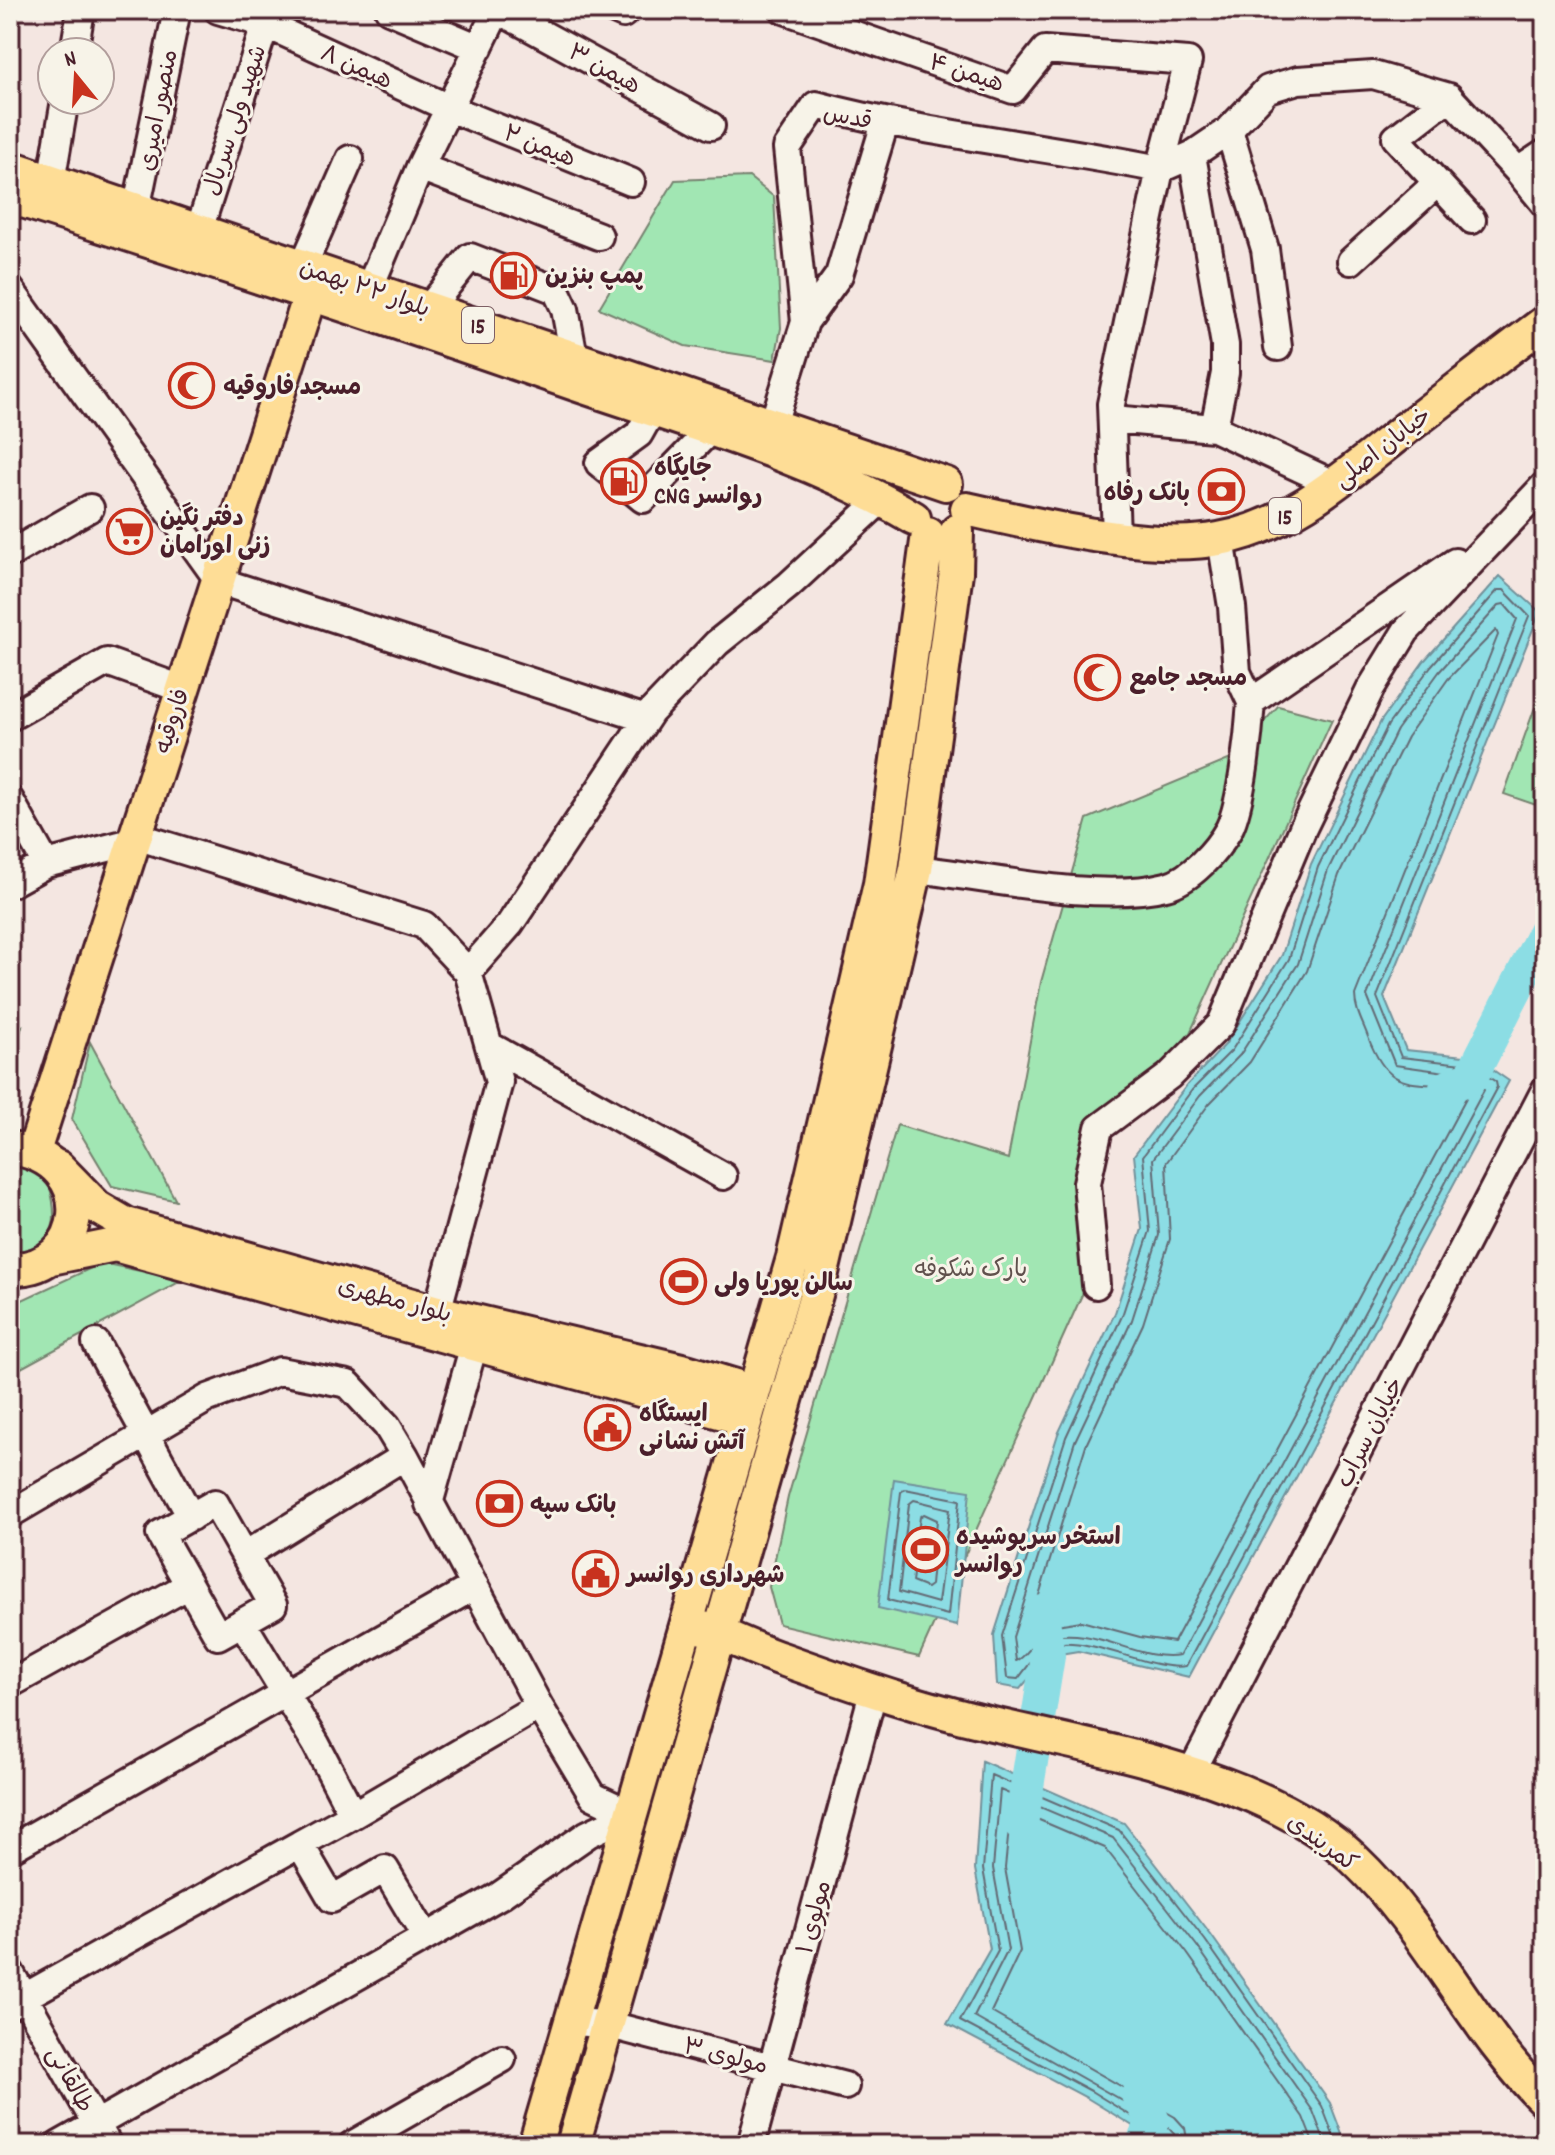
<svg xmlns="http://www.w3.org/2000/svg" width="1555" height="2155" font-family="Dekko,'Playpen Sans Arabic',sans-serif">
  <rect width="100%" height="100%" fill="#f4e6e1"/>
  <filter id="ink" filterUnits="userSpaceOnUse"><feTurbulence type="fractalNoise" baseFrequency=".0125" numOctaves="2"/><feDisplacementMap in="SourceGraphic" scale="16" xChannelSelector="R" yChannelSelector="G"/><feConvolveMatrix kernelMatrix="1 2 1 2 8 2 1 2 1" color-interpolation-filters="sRGB"/></filter>
  <g filter="url(#ink)">
    <path fill="#a1e6b3" stroke="#76826f" stroke-width="2" d="M749,177L774,197L781,328L775,360L685,346L599,308L675,180Z
      M1545,679V808L1504,794Z
      M1278,706L1332,720L1190,1033L1079,1157L1095,1266L919,1657L779,1624L769,1587L788,1497L897,1125L1008,1159L1041,982L1087,819L1231,759Z
      M22,1026L10,1071V1033Z
      M90,1042L176,1201H177L112,1186L72,1119Z
      M10,1164C19,1166 34,1167 40,1172C53,1183 58,1218 50,1233C44,1244 31,1251 20,1256L10,1254Z
      M102,1263L183,1280L10,1374V1327L22,1300Z"/>
    <path fill="#8cdde4" stroke="#72919a" stroke-width="2" d="M1500,576L1540,612L1384,997L1406,1050L1474,1057L1509,1081L1189,1677L1078,1651L1048,1656L1020,1689L997,1685L994,1635L1058,1434L1115,1313L1142,1229L1134,1155L1187,1085L1225,1045L1282,955L1311,864L1381,721L1424,661Z
      M894,1479L970,1491L957,1626L878,1608Z
      M982,1761L1124,1823L1211,1935L1330,2103L1346,2145H1164L1087,2098L947,2024L990,1949L975,1869Z"/>
    <g fill="none" stroke-linecap="round" stroke-linejoin="round">
      <path stroke="#646b75" stroke-width="2" d="M1498,590H1504L1529,616L1377,997L1401,1057L1471,1065L1496,1082L1497,1087L1186,1666C1149,1673 1072,1625 1042,1650C1033,1658 1025,1670 1018,1679L1007,1678L1002,1636L1066,1437L1122,1316L1150,1231L1143,1156L1192,1090L1232,1050L1289,959L1318,867L1388,725L1431,666Z
        M1504,604L1517,619L1367,996L1395,1065L1467,1075L1484,1090L1180,1655C1137,1663 1096,1623 1044,1638C1031,1642 1027,1657 1016,1661L1013,1637L1075,1441L1132,1320L1159,1235L1153,1159L1200,1096L1240,1055L1298,964L1328,870L1397,730L1439,672L1499,605Z
        M1496,630L1498,635L1355,995C1355,1010 1363,1023 1368,1037C1390,1094 1409,1080 1463,1087L1468,1094L1174,1642L1140,1637L1081,1621L1032,1629L1030,1624L1086,1445L1143,1324L1170,1239L1166,1163L1209,1104L1250,1062L1307,971L1339,875L1407,737L1448,679Z
        M905,1489L960,1500L948,1615L888,1600L901,1492Z
        M914,1500L950,1509L938,1603L899,1592L909,1504Z
        M924,1514L937,1520L931,1585L927,1588L912,1582L920,1517Z
        M1166,2145L1162,2135L1091,2091L960,2021L998,1951L983,1869L991,1775L1119,1830L1205,1940L1322,2106L1337,2145
        M1176,2145L1174,2134L1167,2126L974,2017L1008,1950L993,1868L1000,1790L1113,1838L1197,1946L1313,2111L1326,2145
        M1188,2145L1185,2128L1175,2117L991,2012L1020,1951L1005,1868L1011,1808L1105,1848L1187,1953L1303,2117L1314,2145"/>
      <path stroke="#8cdde4" stroke-width="34" d="M1446,1088L1471,1077L1545,931
        M1021,1824L1048,1656L1042,1612
        M1138,2095L1153,2121L1142,2145"/>
      <defs>
        <path id="minor" d="M218,10L265,24L449,108L631,182
          M389,10L479,48
          M498,10L711,126
          M614,10L623,14L627,10
          M784,10L1013,90L1045,50L1188,61L1160,169L1111,404L1116,535
          M74,52L81,10
          M1229,130L1265,249L1278,347
          M1192,155L1225,345V373L1214,428
          M420,167L599,236
          M1160,169L1192,155L1229,130L1268,89L1298,80L1373,75L1449,97
          M1518,171L1545,204
          M51,182L65,100
          M136,210L177,10
          M1472,220L1396,138L1449,97L1518,171L1545,153
          M199,230L270,10
          M1351,261L1437,183
          M303,266L350,159
          M10,289L219,581L646,719
          M369,289L420,167L497,10
          M429,308L470,257L556,290L565,309L574,357
          M805,322L839,275L885,123
          M653,409L639,434L599,463L643,499L712,428
          M1112,419L1214,428L1334,484
          M773,424L805,322L787,148L816,105C929,135 1046,146 1160,169
          M1221,539L1232,607L1237,672L1251,702
          M10,554L90,508
          M10,717L107,662L182,689
          M10,800L46,864
          M133,835L424,925L468,972
          M916,869C988,877 1097,903 1166,886C1191,880 1217,850 1229,829C1242,803 1249,732 1251,702L1455,562
          M10,884L46,864L131,842
          M490,1046L723,1176
          M1096,1285L1087,1183L1099,1128L1169,1076L1221,1024L1303,828L1371,688L1406,631L1545,485
          M437,1312L499,1082L468,972L510,924L651,712L717,643L789,585L882,499
          M96,1343L191,1517
          M215,1503L273,1605L218,1636L160,1534Z
          M429,1504L474,1345
          M10,1514L208,1398L280,1371L348,1384L387,1426L405,1456L539,1706L593,1796L631,1814
          M245,1555L405,1456
          M242,1622L316,1744L353,1815L300,1844L332,1899L385,1869L425,1936
          M10,1684L189,1585
          M1191,1773L1545,1090
          M353,1815L539,1706
          M10,1849L475,1586
          M10,1972L108,2145
          M10,2005L300,1844
          M571,2022L606,2024L845,2086
          M59,2145L499,1896L588,1834L631,1814
          M352,2145L502,2059
          M751,2145L874,1689"/>
        <path id="major" d="M10,167L946,484
          M10,197C200,257 390,319 578,385C692,424 810,456 914,518
          M967,509C1037,525 1150,552 1219,539C1292,526 1349,473 1405,429C1452,393 1498,357 1545,322
          M10,1148C104,1160 87,1272 10,1269
          M34,1151L311,292
          M58,1167L97,1207L126,1224L437,1312L686,1371L752,1391
          M51,1258L115,1245L745,1419
          M703,1628C731,1637 755,1650 782,1659C838,1679 897,1700 955,1715C1079,1747 1258,1769 1354,1859C1429,1930 1472,2029 1545,2101
          M535,2145L793,1258L880,884L928,534
          M573,2145L821,1277L916,869L956,572L957,531"/>
      </defs>
      <use href="#minor" stroke="#4a1f2b" stroke-width="32"/>
      <use href="#major" stroke="#4a1f2b" stroke-width="38"/>
      <use href="#minor" stroke="#f7f3e8" stroke-width="26"/>
      <use href="#major" stroke="#fedd96" stroke-width="32"/>
    </g>
  </g>
  <defs>
    <symbol id="fuel-ring" viewBox="-11 -11 22 22"><circle r="9.5" fill="#f7f3e8" stroke="#c8321e" stroke-width="1.5"/><path d="M-5.5-6h7V0h2V4h1.3V-2.5L3-4.5l.8-.8L6-3V5H2.5V1h-1V6h-7ZM-4.2-4.7v3.2H.2V-4.7Z" fill="#c8321e"/></symbol>
    <symbol id="mosque-ring" viewBox="-11 -11 22 22"><circle r="9.5" fill="#f7f3e8" stroke="#c8321e" stroke-width="1.5"/><path d="M3.5-4.9A6 6 0 1 0 3.5 4.9A5 5 0 1 1 3.5-4.9Z" fill="#c8321e"/></symbol>
    <symbol id="bank-ring" viewBox="-11 -11 22 22"><circle r="9.5" fill="#f7f3e8" stroke="#c8321e" stroke-width="1.5"/><path d="M-6-4H6V4H-6ZM0-2.3a2.3 2.3 0 1 0 0 4.6a2.3 2.3 0 1 0 0-4.6Z" fill="#c8321e"/></symbol>
    <symbol id="supermarket-ring" viewBox="-11 -11 22 22"><circle r="9.5" fill="#f7f3e8" stroke="#c8321e" stroke-width="1.5"/><path d="M-6-5.5h2.5l.6 2H6L4.5 2H-2.5L-4.4-4H-6ZM-1.5 3.2a1.3 1.3 0 1 0 .1 0ZM3 3.2a1.3 1.3 0 1 0 .1 0Z" fill="#c8321e"/></symbol>
    <symbol id="stadium-ring" viewBox="-11 -11 22 22"><circle r="9.5" fill="#f7f3e8" stroke="#c8321e" stroke-width="1.5"/><path d="M0-5a6.5 5 0 1 0 0 10a6.5 5 0 1 0 0-10ZM-3.5-1.8h7v3.6h-7Z" fill="#c8321e"/></symbol>
    <symbol id="civic-ring" viewBox="-11 -11 22 22"><circle r="9.5" fill="#f7f3e8" stroke="#c8321e" stroke-width="1.5"/><path d="M-.6-6.5H3V-4.5H.6V-3L4-1V1h2V6H-6V1h2V-1L-.6-3ZM-1.2 2.5V6h2.4V2.5Z" fill="#c8321e"/></symbol>
  </defs>
  <g fill-rule="evenodd">
    <use href="#fuel-ring" x="488" y="250" width="51" height="51"/>
    <use href="#mosque-ring" x="166" y="360" width="51" height="51"/>
    <use href="#fuel-ring" x="598" y="456" width="51" height="51"/>
    <use href="#bank-ring" x="1196" y="466" width="51" height="51"/>
    <use href="#supermarket-ring" x="104" y="506" width="51" height="51"/>
    <use href="#mosque-ring" x="1072" y="652" width="51" height="51"/>
    <use href="#stadium-ring" x="658" y="1256" width="51" height="51"/>
    <use href="#civic-ring" x="582" y="1402" width="51" height="51"/>
    <use href="#bank-ring" x="474" y="1478" width="51" height="51"/>
    <use href="#stadium-ring" x="900" y="1524" width="51" height="51"/>
    <use href="#civic-ring" x="570" y="1548" width="51" height="51"/>
  </g>
  <g text-anchor="middle" stroke-width="6" stroke-linejoin="round" paint-order="stroke">
    <g fill="#f7f3e8" stroke="#7e5f64" stroke-width="2">
      <rect x="462" y="307" width="32" height="36" rx="6"/>
      <rect x="1269" y="498" width="32" height="36" rx="6"/>
    </g>
    <g font-size="22" font-weight="bold" fill="#4a1f2b">
      <text x="478" y="333">15</text>
      <text x="1285" y="524">15</text>
    </g>
    <g font-size="24" fill="#4a1f2b" stroke="#f7f3e8">
      <text transform="translate(357 66) rotate(24)" y="8">هیمن ۸</text>
      <text transform="translate(605 68) rotate(29)" y="8">هیمن ۳</text>
      <text transform="translate(967 72) rotate(18)" y="8">هیمن ۴</text>
      <text transform="translate(157 110) rotate(-79)" y="8">منصور امیری</text>
      <text transform="translate(848 116) rotate(11)" y="8">قدس</text>
      <text transform="translate(234 120) rotate(-72)" y="8">شهید ولی سریال</text>
      <text transform="translate(540 145) rotate(22)" y="8">هیمن ۲</text>
      <text transform="translate(365 287) rotate(19)" y="8">بلوار ۲۲ بهمن</text>
      <text transform="translate(1382 447) rotate(-38)" y="8">خیابان اصلی</text>
      <text transform="translate(171 721) rotate(-72)" y="8">فاروقیه</text>
      <text transform="translate(395 1299) rotate(15)" y="8">بلوار مطهری</text>
      <text transform="translate(1369 1432) rotate(-63)" y="8">خیابان سراب</text>
      <text transform="translate(1323 1842) rotate(36)" y="8">کمربندی</text>
      <text transform="translate(813 1917) rotate(-75)" y="8">مولوی ۱</text>
      <text transform="translate(726 2055) rotate(14)" y="8">مولوی ۳</text>
      <text transform="translate(71 2079) rotate(61)" y="8">طالقانی</text>
    </g>
    <g font-size="24" font-weight="bold" fill="#4a1f2b" stroke="#f7f3e8" text-anchor="start">
      <text x="545" y="283">پمپ بنزین</text>
      <text x="223" y="394">مسجد فاروقیه</text>
      <text x="654" y="475">جایگاه<tspan x="654" dy="28">CNG روانسر</tspan></text>
      <text x="1190" y="500" text-anchor="end">بانک رفاه</text>
      <text x="160" y="525">دفتر نگین<tspan x="160" dy="28">زنی اورامان</tspan></text>
      <text x="1129" y="685">مسجد جامع</text>
      <text x="714" y="1290">سالن پوریا ولی</text>
      <text x="639" y="1421">ایستگاه<tspan x="639" dy="28">آتش نشانی</tspan></text>
      <text x="530" y="1512">بانک سپه</text>
      <text x="956" y="1544">استخر سرپوشیده<tspan x="956" dy="28">روانسر</tspan></text>
      <text x="627" y="1582">شهرداری روانسر</text>
    </g>
    <g font-size="24" fill="#60514d" stroke="#f7f3e8">
      <text x="971" y="1276">پارک شکوفه</text>
    </g>
  </g>
  <rect width="1555" height="2155" fill="none" stroke="#f7f3e8" stroke-width="40"/>
  <rect x="20" y="20" width="1515" height="2115" fill="none" stroke="#4a1f2b" stroke-width="3" filter="url(#ink)"/>
  <g transform="translate(76 76) rotate(342)"><circle r="38" fill="#f7f3e8" stroke="#b29e9c" stroke-width="2"/>
  <path d="M0-6L14 30L0 20L-14 30Z" fill="#c8321e"/>
  <text y="-12" font-size="22" font-weight="bold" text-anchor="middle" fill="#4a1f2b">N</text>
  </g>
</svg>
